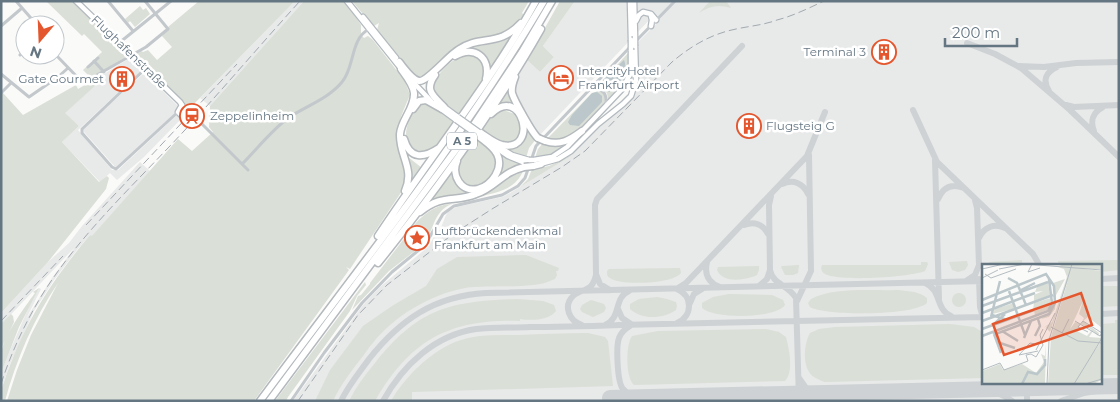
<svg xmlns="http://www.w3.org/2000/svg" width="1120" height="402" font-family="Montserrat,sans-serif">
  <rect width="100%" height="100%" fill="#fafaf8"/>
  <path fill="#e8e9e9" fill-rule="evenodd" d="M295,1H304L210,106L200,98Z
    M575,1H1119V401H293L363,305L380,287L429,246L437,231L440,230L446,215L449,211L457,207L502,197L510,193L566,159L634,95L638,85V42L660,20L654,15L539,136L535,132L517,101L515,92L516,78L527,60L540,72L554,57L543,46ZM984,266H1101V383H984Z
    M130,58L141,70V71L78,130L112,170H118L176,116H184L144,157L117,180L110,173L100,182L62,142L79,126L64,113L106,76L104,74Z
    M143,74H146L180,108L161,128L116,168L84,132L83,129Z
    M140,162L150,171L92,237L90,235L77,250L54,280L34,311L10,364L1,390V373L5,362L31,302L39,288L41,289L26,319L52,278L75,247L1,325V313L48,262L69,243L82,226Z"/>
  <path fill="#dadfd7" d="M46,1H72L127,55V56L91,78L83,70L102,52L84,34L82,36Z
    M199,1H295L189,109L136,55L141,51L143,52L148,50L157,60L172,47L162,36L168,27Z
    M304,1H345L361,25V35L364,38L368,36L373,40L405,81L410,95C404,109 396,125 397,141C398,162 414,171 400,194L350,269L346,267L349,270L259,394L254,401H7L17,370L31,335L58,283C34,318 16,360 5,401H1V390L4,382C24,323 50,283 90,235L92,236L178,139L192,151L213,132L209,127L210,106Z
    M352,1H529L522,13L524,15L516,25L501,34L461,44L452,49L425,77L419,78L405,66L377,30L379,23L374,26L372,25Z
    M560,1H575L543,46L554,57L540,72L527,60Z
    M710,1H726L731,8C719,4 709,6 699,13Z
    M140,6L143,10L146,8L150,14L135,27L130,21L128,23L125,19Z
    M520,26L489,72L485,57L461,51Z
    M629,52C630,78 625,81 608,99L607,93L601,88H596Z
    M470,54C501,68 471,98 459,116L442,102L432,89C437,72 452,57 470,54Z
    M104,74L106,76L65,113L79,126L62,142L99,182L107,176L109,178L106,189L48,262L1,313V93H3L23,115L76,85L78,89Z
    M511,82L520,110L496,108L497,104Z
    M597,91L603,93L606,100L604,103L576,134L562,140H546L591,94Z
    M419,103H427L454,122C449,130 443,141 435,147C431,150 425,152 420,151C395,148 409,115 419,103Z
    M503,110L515,114L521,123C519,156 498,141 480,131L493,115Z
    M526,128H527L536,139L529,148L526,158L514,154L502,146H513Z
    M402,134L404,144L422,158H416L411,154L408,157L422,168L408,189L411,172L403,148Z
    M476,137C481,142 490,146 493,152C502,168 488,190 470,186C466,186 463,183 460,180C455,158 463,155 476,137Z
    M570,142C559,152 550,156 535,158L538,149L543,143L556,146Z
    M496,151L510,159L525,164L508,170L484,188L463,195L441,197L426,205L454,165L455,179L475,190L497,175Z
    M572,155L566,159L520,187L528,179L532,169L549,166Z
    M523,171C515,190 497,192 479,197L513,174Z
    M452,204C435,210 434,227 426,241L422,240L420,243V247L389,271L352,310L358,296L361,295L370,284V283L406,236H411L413,233L411,229C421,216 435,204 452,204Z
    M526,255L559,268L558,271H556L557,275C555,278 556,279 552,280C534,290 489,284 465,288C429,295 394,316 372,344C369,347 366,352 363,356C352,370 341,384 333,401H315L330,370L363,326L392,306L426,286L437,269L457,257Z
    M1022,260V266H989V262Z
    M1119,260V270L1101,272V266H1059L1058,261Z
    M967,261L968,265L965,270L958,272L952,270L949,262Z
    M921,262H927L928,264L925,271C910,277 840,282 825,274C822,272 822,271 821,268L822,265H921Z
    M799,265L798,273L793,275H785L781,267L782,266Z
    M759,266V270L757,275C746,280 723,284 717,270L718,267Z
    M680,268L681,273C673,284 621,286 610,278C607,276 607,275 607,271L609,269Z
    M365,282L366,285L357,296L350,311L288,397L286,401H275Z
    M1101,286H1119V306L1101,307Z
    M39,288L19,327L1,373C1,366 0,359 1,353C5,334 24,308 35,293L33,292Z
    M896,290C907,291 919,291 927,298V303C913,316 825,316 810,307L808,303L811,299C834,287 871,291 896,290Z
    M952 300a7 7 0 1 1 14 0a7 7 0 1 1-14 0Z
    M729,294L772,295L783,300L785,305C775,319 714,319 702,308V303L713,297Z
    M657,297L667,299L676,302L677,306L676,310C663,319 642,320 630,309V304L639,299Z
    M517,299L543,301L554,305L556,311C549,320 532,321 520,319V321C450,319 411,339 375,401H349C356,387 365,375 375,363C418,309 449,301 517,299Z
    M591,300L604,304L606,308L604,312L593,317L582,312L580,309L582,305Z
    M11,314L13,316L14,322L1,349V324Z
    M1115,320H1119V375H1101V324L1115,323Z
    M950,324L974,327L984,333V378L825,382C821,381 816,378 814,377C801,369 804,343 810,333L819,329L835,327Z
    M766,329L779,332L786,337C789,349 794,371 785,381L634,385C625,377 626,344 632,336L658,331Z
    M588,333L605,337L608,341L613,386L412,392V401H391C405,377 429,353 455,342C475,334 498,335 519,335C542,334 565,333 588,333Z"/>
  <path fill="#bbc7cb" d="M624,60C629,72 619,86 609,92L602,87L603,80Z
    M597,92L602,96V102L579,126L570,125L568,122L572,115L592,93Z"/>
  <g fill="none" stroke-linecap="round" stroke-linejoin="round">
    <path stroke="#ced2d4" stroke-width="6" d="M967,43L995,54L1021,68L1070,110L1119,157
      M1018,66L1044,67L1076,63L1119,62
      M1049,91C1042,80 1046,72 1057,67
      M1066,105L1074,107L1119,105
      M913,110L937,162L1033,254L1040,266
      M1094,131C1090,121 1093,112 1103,107
      M935,160L939,299
      M782,184C793,179 803,183 808,194
      M938,199C943,187 952,183 964,188
      M744,225C754,221 763,224 768,234
      M979,238C984,227 994,223 1005,228
      M707,262C704,274 708,283 720,287
      M770,270L769,205L771,196
      M979,279L980,307L983,318
      M1101,279L1119,278
      M966,281L975,275L979,265L977,208L975,200
      M925,283C942,290 935,309 951,316
      M759,286L767,279L770,270C773,285 789,285 796,298L799,401
      M678,288L686,283L807,156L825,112
      M677,289C693,296 693,316 677,323
      M610,290L600,284L596,274L595,205L597,199L742,46
      M797,301L811,271L809,155
      M689,305L694,294L702,289
      M618,309L622,318L631,324
      M1101,314L1119,313
      M582,325C569,321 563,306 573,296C578,291 586,291 591,286C594,283 595,279 596,275
      M605,325C622,318 613,298 629,291
      M618,325L984,317
      M630,326C625,329 621,332 619,338C616,346 617,382 623,389C628,395 634,396 641,397
      M799,378L806,388L819,393
      M1027,383V401
      M1060,383L1078,386H1100
      M991,388H1013L1021,383
      M957,390C977,390 995,388 1012,401
      M341,401C348,386 359,373 369,359C400,320 434,296 486,293L984,281
      M383,401C403,365 435,335 476,329C494,327 512,328 530,327C560,327 591,326 621,325
      M804,401L810,396L818,393
      M1061,401L1084,393L1119,387"/>
    <path stroke="#ced2d4" stroke-width="16" d="M610,398L1119,386"/>
    <defs>
      <path id="secondary" d="M76,1L180,102C182,105 184,108 184,112L181,115L178,112L182,105
        M347,1L399,66
        M630,1L631,40
        M634,1L635,36
        M363,17L396,58
        M636,21L639,15L643,12L651,14L656,20
        M651,26L652,20L651,16
        M412,81L431,101
        M443,106L458,117
        M441,109L456,120
        M496,145L512,155L529,160
        M495,147L508,156L525,163
        M534,160L552,157L567,147L623,88L631,72V50
        M540,164L558,159L571,151L598,124L623,104L631,96L636,80L635,46"/>
      <path id="highway" d="M455,56C474,45 491,57 486,79
        M399,62C404,68 412,80 419,81C427,82 449,55 458,50C481,34 498,48 521,23
        M401,69C406,76 413,84 414,93C415,108 401,120 400,134C399,156 415,168 405,191
        M435,75C424,90 433,96 444,107
        M515,77C513,82 511,87 512,93C514,100 532,133 538,138
        M413,109L419,101L426,100L442,109
        M481,133C487,137 494,143 502,145C540,153 522,83 491,114
        M404,139C410,160 424,158 439,148
        M545,141C560,146 570,140 582,131
        M457,161C451,175 461,193 478,189C492,185 504,168 497,154C493,146 484,141 477,135
        M533,166L541,164
        M420,212C443,193 454,203 476,194C495,188 502,172 524,167
        M378,236C430,157 490,84 536,1
        M378,263C437,189 494,112 541,29
        M260,401C357,270 461,142 544,1
        M269,401L469,132L522,52L552,1"/>
    </defs>
    <use href="#secondary" stroke="#b3babf" stroke-width="7"/>
    <use href="#highway" stroke="#b4b9bd" stroke-width="9"/>
    <path stroke="#c3c8cc" stroke-width="3" d="M16,1L37,25
      M108,1L133,31
      M1,26L22,8
      M636,41L675,1
      M119,43L171,1
      M55,54L83,83L146,47L168,29L145,1
      M20,55L25,51
      M94,61L104,72
      M88,67L98,58
      M145,69L82,129V133L112,167L116,169L178,112
      M1,74L29,97L58,77L68,68
      M592,89C603,89 607,93 606,104
      M1,93L11,83
      M200,122L248,170
      M242,164C257,149 271,131 288,118C306,106 328,99 342,82C355,67 350,39 369,29
      M291,401L324,353L362,303L392,272L425,245L443,214L454,206L502,195L518,186L525,178L536,146L631,46"/>
    <use href="#secondary" stroke="#fff" stroke-width="4.5"/>
    <use href="#highway" stroke="#fff" stroke-width="6"/>
    <path stroke="#a2aab0" stroke-width="1" stroke-dasharray="8 4" stroke-linecap="butt" d="M86,225L237,64
      M1,321L63,256
      M1,384C11,353 25,323 42,295C80,234 135,184 184,131C223,89 261,44 300,1
      M298,401L358,315L387,285L453,234L492,209L562,167L585,151L672,62C691,46 711,34 736,29C750,26 764,25 777,20C793,16 809,8 824,1"/>
    <defs>
      <path id="secondary-bridge" d="M635,36V46
        M631,40V50
        M458,117L479,132
        M456,120L477,135
        M529,160H534"/>
      <path id="highway-bridge" d="M538,138L545,141
        M524,167L533,166"/>
    </defs>
    <use href="#secondary-bridge" stroke="#b3babf" stroke-width="7" stroke-linecap="butt"/>
    <use href="#highway-bridge" stroke="#b4b9bd" stroke-width="9" stroke-linecap="butt"/>
    <use href="#secondary-bridge" stroke="#fff" stroke-width="4.5"/>
    <use href="#highway-bridge" stroke="#fff" stroke-width="6"/>
  </g>
  <defs>
    <symbol id="building-ring" viewBox="-11 -11 22 22"><circle r="9.5" fill="#fff" stroke="#e4572e" stroke-width="1.5"/><path d="M-4-6H4V6H1V3H-1V6H-4ZM-2.5-4.3h1.7v1.8h-1.7ZM.8-4.3h1.7v1.8H.8ZM-2.5-1h1.7V.8h-1.7ZM.8-1h1.7V.8H.8Z" fill="#e4572e"/></symbol>
    <symbol id="hotel-ring" viewBox="-11 -11 22 22"><circle r="9.5" fill="#fff" stroke="#e4572e" stroke-width="1.5"/><path d="M-6-4.5h1.5V1H6V5H4.5V3h-9V5H-6ZM-4 0a1.8 1.8 0 1 1 3.6 0ZM.5 0V-2.5h3Q6-2.5 6 0Z" fill="#e4572e"/></symbol>
    <symbol id="station-ring" viewBox="-11 -11 22 22"><circle r="9.5" fill="#fff" stroke="#e4572e" stroke-width="1.5"/><path d="M-3-6H3Q5-6 5-4V2Q5 4 3 4L4.5 6H3L1.5 4h-3L-3 6H-4.5L-3 4Q-5 4-5 2V-4Q-5-6-3-6ZM-3.5-4v3h7v-3ZM-3.5 1v1.5H-2V1ZM2 1v1.5H3.5V1Z" fill="#e4572e"/></symbol>
    <symbol id="sight-ring" viewBox="-11 -11 22 22"><circle r="9.5" fill="#fff" stroke="#e4572e" stroke-width="1.5"/><path d="M0-6L1.8-2.2L6-1.7L2.9 1.2L3.7 5.4L0 3.3L-3.7 5.4L-2.9 1.2L-6-1.7L-1.8-2.2Z" fill="#e4572e"/></symbol>
  </defs>
  <g fill-rule="evenodd">
    <use href="#building-ring" x="870" y="38" width="28" height="28"/>
    <use href="#hotel-ring" x="547" y="64" width="28" height="28"/>
    <use href="#building-ring" x="108" y="65" width="28" height="28"/>
    <use href="#station-ring" x="178" y="102" width="28" height="28"/>
    <use href="#building-ring" x="735" y="112" width="28" height="28"/>
    <use href="#sight-ring" x="403" y="224" width="28" height="28"/>
  </g>
  <g text-anchor="middle" stroke-width="5" stroke-linejoin="round" paint-order="stroke">
    <rect fill="#fff" stroke="#939fa8" stroke-width="1" x="447" y="132.5" width="30" height="17" rx="4"/>
    <g font-size="11" font-weight="bold" fill="#657683">
      <text x="462" y="145">A 5</text>
    </g>
    <g font-size="12" fill="#657683" stroke="#fff">
      <text transform="translate(129 52) rotate(44)" y="4">Flughafenstraße</text>
    </g>
    <g font-size="12" fill="#657683" stroke="#fff" text-anchor="start">
      <text x="866" y="56" text-anchor="end">Terminal 3</text>
      <text x="578" y="75">IntercityHotel<tspan x="578" dy="14">Frankfurt Airport</tspan></text>
      <text x="104" y="83" text-anchor="end">Gate Gourmet</text>
      <text x="210" y="120">Zeppelinheim</text>
      <text x="766" y="130">Flugsteig G</text>
      <text x="434" y="235">Luftbrückendenkmal<tspan x="434" dy="14">Frankfurt am Main</tspan></text>
    </g>
  </g>
  <g transform="translate(982 264)">
    <rect width="120" height="120" fill="#fafaf8"/>
    <path d="M81,0H120V5H102L120,7V64L106,53L101,57L117,69L116,72L111,67L107,73L120,74L109,92L120,76V116L113,119L66,120L69,73L86,16L68,68L64,64L59,72L65,62L61,64L70,58L85,13L82,5L76,3ZM101,37L97,50L102,54L99,60L110,66L105,72L95,67L98,60L93,58L88,65ZM83,15L74,31L73,45L67,53L59,55L68,49L73,41L71,19ZM66,19L68,31L52,37V31L61,27L53,28L55,23ZM69,34L67,45L53,51L52,47L67,41L51,46L52,39ZM32,39V45L10,50L13,45ZM64,80L63,120H0V107L18,100L21,106L40,100L54,109L62,98L59,90L63,92Z" fill="#dadfd7" fill-rule="evenodd"/>
    <path fill="none" stroke="#bbc7cb" stroke-width="2.5" d="M26,14L35,19L44,41M39,26L53,19M27,27L43,71M0,36L64,10L72,22L73,39L67,50L14,70L10,68M0,42L66,18M0,49L53,29M10,51L25,56M9,53L18,17M0,57L71,31M11,61L23,50M0,65L52,46M20,67L36,77M12,70L19,89M0,72L66,47L70,39L67,15M53,72L58,62L56,55M42,74L49,57M15,78L33,84M40,120L46,108L55,110L63,101V95"/>
    <path fill="none" stroke="#b5bdc2" stroke-width="1" d="M50,0L46,8L58,4M0,5L22,0M17,5L43,0L120,6M3,10L9,14L34,5M0,14L16,6M93,57L118,72L120,69M69,63L96,77L120,79M106,68L96,63L101,57L120,69M80,69L87,55M53,80L48,79L37,91L56,87M54,86L73,49M108,94L120,74M0,106L18,99L22,106L46,97L44,91L49,90L54,93L61,81L58,71L61,65M65,120L67,76L90,0M92,120L108,94M103,120L120,115"/>
    <path fill="#e4572e" fill-opacity="0.15" stroke="#e4572e" stroke-width="2.5" d="M99,29L110,61L22,91L11,60Z"/>
    <rect width="120" height="120" fill="none" stroke="#657683" stroke-width="2.5"/>
  </g>
  <rect width="1120" height="402" fill="none" stroke="#657683" stroke-width="5"/>
  <g transform="translate(40 40) rotate(199)"><circle r="24" fill="#ffffff" stroke="#c1c8cd"/>
  <path d="M0-4L9 19L0 12L-9 19Z" fill="#e4572e"/>
  <text y="-8" font-size="14" font-weight="bold" text-anchor="middle" fill="#657683">N</text>
  </g>
  <path d="M945 38v8h72v-8" fill="none" stroke="#657683" stroke-width="2.5"/>
  <text x="952" y="38" font-size="15" fill="#657683" stroke="#ffffff" stroke-width="4" paint-order="stroke">200 m</text>
</svg>
